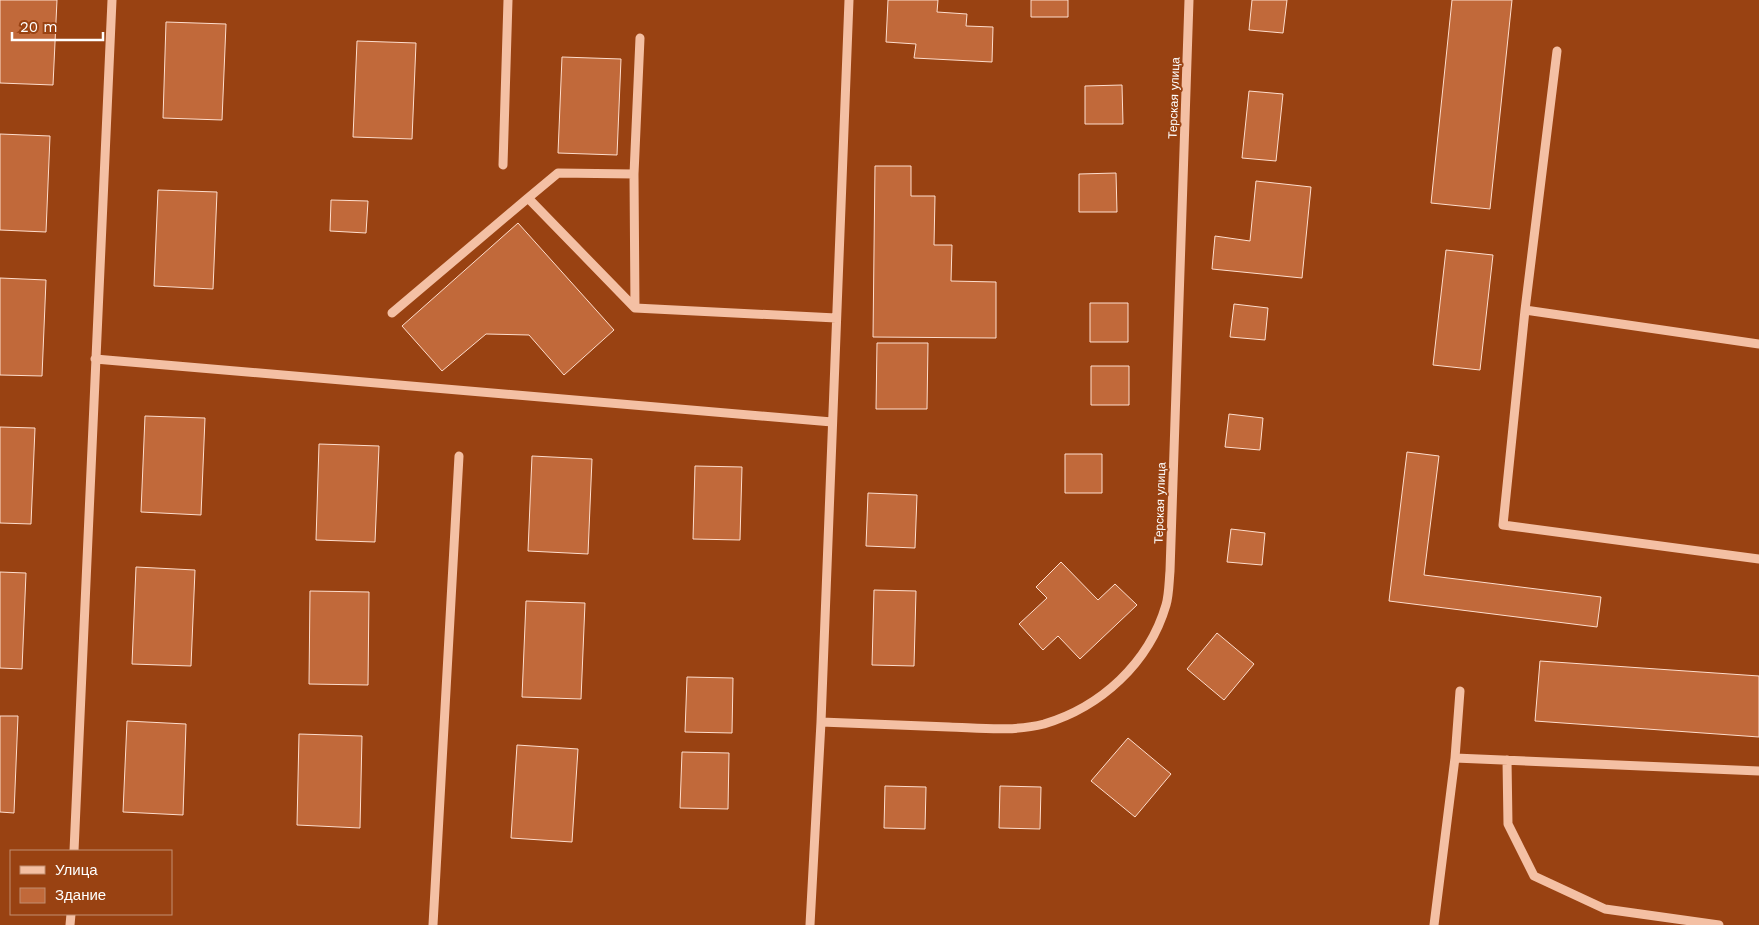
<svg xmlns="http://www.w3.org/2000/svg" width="1759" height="925" font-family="'Work Sans',sans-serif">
  <rect width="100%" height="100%" fill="#994212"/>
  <path fill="#c1693a" stroke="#feddcc" d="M0,0H57L53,85L0,83Z
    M888,0H938L937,12L967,14L966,26L993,27L992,62L914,58L916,44L886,42Z
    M1031,0H1068V17H1031Z
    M1252,0H1287L1283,33L1249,30Z
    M1452,0H1512L1490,209L1431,203Z
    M166,22L226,24L222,120L163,118Z
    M357,41L416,43L412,139L353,137Z
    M562,57L621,59L617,155L558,153Z
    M1122,85L1123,124H1085V86Z
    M1249,91L1283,94L1276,161L1242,158Z
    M0,134L50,136L46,232L0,230Z
    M875,166H911V196H935L934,245H952L951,281L996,282V338L873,337Z
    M1116,173L1117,212H1079V174Z
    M1256,181L1311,187L1302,278L1212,269L1215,236L1250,241Z
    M158,190L217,192L213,289L154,286Z
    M331,200L368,201L366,233L330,231Z
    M518,223L614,330L564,375L529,335L486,334L442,371L402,326Z
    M1446,250L1493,255L1480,370L1433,365Z
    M0,278L46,280L42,376L0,375Z
    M1090,303H1128V342H1090Z
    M1234,304L1268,308L1265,340L1230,337Z
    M877,343H928L927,409H876Z
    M1091,366H1129V405H1091Z
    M1229,414L1263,418L1260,450L1225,447Z
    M145,416L205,418L201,515L141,512Z
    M0,427L35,428L31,524L0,523Z
    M319,444L379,446L375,542L316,540Z
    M1407,452L1439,456L1424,575L1601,597L1597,627L1389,601Z
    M1065,454H1102V493H1065Z
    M532,456L592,459L588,554L528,551Z
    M695,466L742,467L740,540L693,539Z
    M868,493L917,495L915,548L866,546Z
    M1231,529L1265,533L1262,565L1227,562Z
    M1061,562L1098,600L1115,584L1137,605L1080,659L1058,636L1043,650L1019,624L1047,598L1036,587Z
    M136,567L195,570L191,666L132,664Z
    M0,572L26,573L22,669L0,668Z
    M874,590L916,591L914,666L872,665Z
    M310,591L369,592L368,685L309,684Z
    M526,601L585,603L581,699L522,697Z
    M1217,633L1254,664L1224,700L1187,669Z
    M1540,661L1759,676V737L1535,721Z
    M687,677L733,678L732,733L685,732Z
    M0,716H18L14,813L0,812Z
    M127,721L186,724L183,815L123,812Z
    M299,734L362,736L360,828L297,825Z
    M1128,738L1171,774L1135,817L1091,781Z
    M517,745L578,749L572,842L511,838Z
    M682,752L729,753L728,809L680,808Z
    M885,786L926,787L925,829L884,828Z
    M1000,786L1041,787L1040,829L999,828Z"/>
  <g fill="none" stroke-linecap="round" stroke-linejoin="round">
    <path stroke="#f4c0a4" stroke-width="9" d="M1557,51L1525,310L1759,344
      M503,165L508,0
      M634,174L635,308
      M528,198L558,173L634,174L640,38
      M1525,310L1503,525L1759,559
      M392,313L528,198L635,308L836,318
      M95,359L832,422
      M1460,691L1455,758L1759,771
      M821,722C864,724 906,725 949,727C980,728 1013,732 1044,724C1101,707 1149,663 1166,605C1169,595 1169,582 1170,571L1189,0
      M1507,760L1508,824L1534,876L1605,909L1719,925
      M74,851L112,0
      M70,925L71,914
      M433,925L459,456
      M810,925L821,722L849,0
      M1434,925L1455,758"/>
  </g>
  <g text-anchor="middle" stroke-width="4" stroke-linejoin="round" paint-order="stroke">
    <g font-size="12" fill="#fff" stroke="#994212">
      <text transform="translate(1174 98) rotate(-88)" y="4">Терская улица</text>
      <text transform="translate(1160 503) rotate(-88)" y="4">Терская улица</text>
    </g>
  </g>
  <rect x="10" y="850" width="162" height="65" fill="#994212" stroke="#c28e71"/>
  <rect x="20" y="866" width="25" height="8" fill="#f4c0a4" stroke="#c28e71"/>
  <text x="55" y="875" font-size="15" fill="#ffffff">Улица</text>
  <rect x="20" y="888" width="25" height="15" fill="#c1693a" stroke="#c28e71"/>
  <text x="55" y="900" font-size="15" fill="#ffffff">Здание</text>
  <path d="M12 32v8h91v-8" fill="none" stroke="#ffffff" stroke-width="2.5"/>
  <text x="20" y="32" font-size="15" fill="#ffffff" stroke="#994212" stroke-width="4" paint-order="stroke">20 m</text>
</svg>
